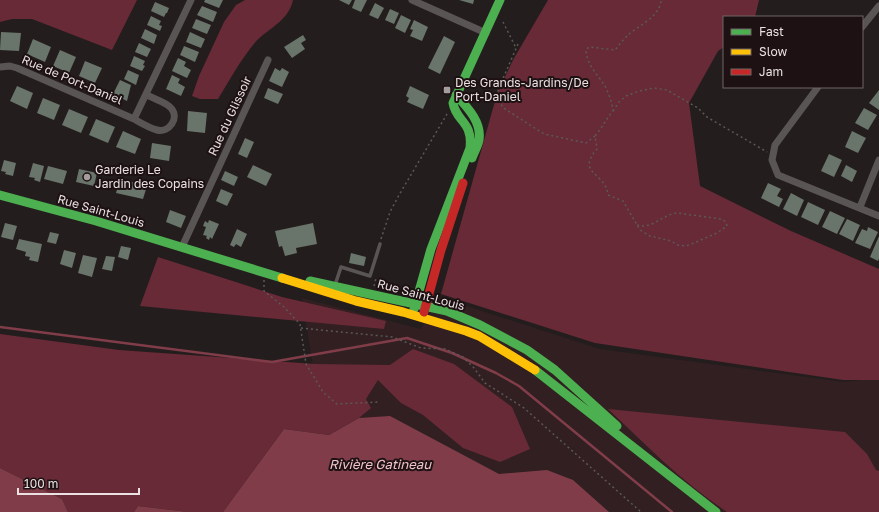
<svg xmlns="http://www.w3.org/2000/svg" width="879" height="512" font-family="'Golos Text',sans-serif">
  <rect width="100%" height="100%" fill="#241d1e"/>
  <path fill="#311f21" d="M439,297L600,349L843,382L879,378V512H454L428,494L313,366L302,298L421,329Z"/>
  <path fill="#682a36" d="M0,0H137L112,50L32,19H12L0,22Z
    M245,0H293C288,23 265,29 253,45C240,61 229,81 218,99H200L192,96L199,76L224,22L236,5Z
    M548,0H759L755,17H724V47L718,51L689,103L700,186L791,231L879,269V380H843L595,343L441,294L497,94L513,60Z
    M158,257L282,297L386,321L384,329L140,306Z
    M0,334L119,350L315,364L390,365L413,349L454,364L512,407L530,449L500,462L463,448L423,415L401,403L378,380L366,399L371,408L359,418L329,435L284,429L223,512H188L138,506L134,512H68L62,499L0,468Z
    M608,409L845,432L867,454L876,470L879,471V512H727C683,483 646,445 608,409Z"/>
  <path fill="#803d49" d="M390,416L499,474L547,470L573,480L609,512H223L284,429L329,435L359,418Z
    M0,468L62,499L68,512H0Z
    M138,506L188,512H134Z"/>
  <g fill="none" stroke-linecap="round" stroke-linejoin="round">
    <path stroke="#803d49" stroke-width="2.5" d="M0,327L272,362L407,338L452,353L496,373L519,386L672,512"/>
  </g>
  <path fill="#69746b" d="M205,0H223L219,8L204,2Z
    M339,0H352L349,5Z
    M355,0H367L361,12L352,8Z
    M459,0H474L473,4Z
    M155,2L169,8L167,13H166L164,17L151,11Z
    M375,3L384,8L378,19L369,15Z
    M202,6L217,12L213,22L197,15Z
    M390,9L399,13L394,24L385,20Z
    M401,15L411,20L405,33L395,28Z
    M151,16L161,21L159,25L162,26L160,31L147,25Z
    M196,19L211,25L207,34L192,28Z
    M414,20L428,27L422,41L410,36L413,30L410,29Z
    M145,29L157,35L154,44L141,38Z
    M1,32L21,33L19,51L0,50Z
    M190,32L205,39L201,48L186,42Z
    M303,35L306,40L301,43L305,49L292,58L284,47Z
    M444,36L455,42L440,74L428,68Z
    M33,39L51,47L45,62L27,54Z
    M139,43L151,49L147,57L135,52Z
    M184,46L199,52L195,62L180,55Z
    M60,50L76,57L69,73L53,66Z
    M134,56L145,61L143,65L145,66L142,71L130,66Z
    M178,58L186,62L184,66L191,70L187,78L172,71Z
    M85,61L102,68L95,83L79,76Z
    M275,68L280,71L282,68L289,72L282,87L269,81Z
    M128,70L139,75L136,85L124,79Z
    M172,75L180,79L178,83L185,87L181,96L166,89Z
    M120,80L131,85L127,101L113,94Z
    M17,86L33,93L27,109L10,101Z
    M410,86L429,95L423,109L407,102L409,98L406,96Z
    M268,88L283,94L278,104L264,98Z
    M879,90V110L869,103Z
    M43,98L60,105L54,120L37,113Z
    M864,108L877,115L868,130L855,123Z
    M69,109L88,117L81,133L62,125Z
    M188,111L207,113L205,133L187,131Z
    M96,119L115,127L108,143L89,135Z
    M123,131L141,139L135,154L116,147Z
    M852,131L866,138L858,153L845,147Z
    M245,138L254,142L247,158L238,154Z
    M152,143L171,146L169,161L150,158Z
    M829,154L842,160L834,177L821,171Z
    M4,160L16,163L13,176L5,174L6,172L1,171Z
    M33,163L44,166L40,182L34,180L35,178L29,177Z
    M253,165L272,174L266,186L247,177Z
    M846,165L857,171L852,182L841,176Z
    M48,166L67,171L63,184L44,179Z
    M79,169L97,173L94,186L76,182Z
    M225,171L238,177L234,186L221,180Z
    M120,179L147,186L143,199L116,193Z
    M768,183L781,189L777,196L783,199L779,207L761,198Z
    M221,189L233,194L227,206L216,201Z
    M791,193L804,200L797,216L783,209Z
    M808,202L825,210L818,225L801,217Z
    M170,210L186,216L181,228L166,222Z
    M830,211L845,218L837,234L822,227Z
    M847,219L860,225L853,241L839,234Z
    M209,220L219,224L212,239L210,237L209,240L206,238L207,236L203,235L206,227L203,226L205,221L208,223Z
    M5,223L17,226L13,240L1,237Z
    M313,223L317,244L296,248L297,253L285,256L282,246L279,247L275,231Z
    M868,227L878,232L870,249L855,243L862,229L867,231Z
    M237,229L247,234L241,247L236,244L234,247L230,245Z
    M50,232L59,234L56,244L47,242Z
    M879,236V259L878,261L870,257Z
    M19,239L42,244L38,262L29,260L30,257L25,256L26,252L16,249Z
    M121,246L131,248L128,260L118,257Z
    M64,250L76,253L72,268L60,264Z
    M351,253L366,257L364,266L349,263Z
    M83,255L97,258L92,277L78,273Z
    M106,256L115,257L112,271L102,269Z"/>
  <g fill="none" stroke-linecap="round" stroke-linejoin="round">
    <path stroke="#5b5858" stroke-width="1.5" stroke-dasharray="2 3" stroke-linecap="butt" d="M503,22L516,48
      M518,44L498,90L502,107L544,134L586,143L595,136
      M613,111L619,102L626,96L639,91L654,88L667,90L698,108L707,117L767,152
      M637,225C652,230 663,214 677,213L721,219L726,222L727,226L717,233L694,243L686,246L678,245L671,241L650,236L640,230L623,201L608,195C606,172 575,174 597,149L595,136C602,128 606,119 613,111C612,102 609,94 605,86C598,75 586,64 586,50L589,47L615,50C619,45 623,40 628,35C639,25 660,17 661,0
      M381,239L390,212L399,195L447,114
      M264,280V291L284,307L300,324L306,364L323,392L337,404L379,402
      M374,286L376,278
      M301,328L392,337L421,348L445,349L463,357L474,368L485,383L524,408L641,512"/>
    <path stroke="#5a5555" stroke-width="3.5" d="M335,285L341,267L370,276L380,244"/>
    <path stroke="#5a5555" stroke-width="7" d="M412,0L486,33
      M862,27L879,6
      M0,67L10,66L17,68L134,119L191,0
      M818,87L775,145L772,160L778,175L879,216
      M134,119C141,123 149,128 157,130C169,133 180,118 171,108C166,102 154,99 147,95
      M860,207L879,160
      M182,247L268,60"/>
    <path stroke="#4caf50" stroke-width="9" d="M456,95C467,107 482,122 479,140C478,146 474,152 472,158
      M0,195L96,221L282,278
      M310,281L447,311L480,325L527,350L555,370L617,426
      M414,309L431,249L470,148C473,121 456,122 453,103L500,0
      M535,370L716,512"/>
    <path stroke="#ffc107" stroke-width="9" d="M282,278L356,301L403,312L466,331L479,336L535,370"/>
    <path stroke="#c62828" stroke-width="9" d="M424,312L441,250L463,183"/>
  </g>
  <g fill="#a59c9d" stroke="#1d1113" stroke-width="1.5">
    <rect x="443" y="86" width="8" height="8" rx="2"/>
    <circle cx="87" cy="177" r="4"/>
  </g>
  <g text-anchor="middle" stroke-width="4" stroke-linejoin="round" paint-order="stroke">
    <g font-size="12" fill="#ebe1e2" stroke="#1d1113">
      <text transform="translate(72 80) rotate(23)" y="4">Rue de Port-Daniel</text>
      <text transform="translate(230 116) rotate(-65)" y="4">Rue du Glissoir</text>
      <text transform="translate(101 211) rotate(16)" y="4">Rue Saint-Louis</text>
      <text transform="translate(421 295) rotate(15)" y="4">Rue Saint-Louis</text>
    </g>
    <g font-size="12" fill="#ebe1e2" stroke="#1d1113" text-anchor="start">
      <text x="455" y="87">Des Grands-Jardins/De<tspan x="455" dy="14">Port-Daniel</tspan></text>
      <text x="95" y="174">Garderie Le<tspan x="95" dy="14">Jardin des Copains</tspan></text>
    </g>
    <g font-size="13" font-style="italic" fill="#f1c3c8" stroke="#1d1113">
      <text x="380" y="469">Rivière Gatineau</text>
    </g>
  </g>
  <rect x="723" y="16" width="140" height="72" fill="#1d1113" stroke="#6f6466"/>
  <rect x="731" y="29" width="20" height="6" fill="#4caf50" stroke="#6f6466"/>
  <text x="759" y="36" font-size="12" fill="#ebe1e2">Fast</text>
  <rect x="731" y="49" width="20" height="6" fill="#ffc107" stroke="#6f6466"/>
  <text x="759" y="56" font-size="12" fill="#ebe1e2">Slow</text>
  <rect x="731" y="69" width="20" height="6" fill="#c62828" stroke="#6f6466"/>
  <text x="759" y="76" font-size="12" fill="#ebe1e2">Jam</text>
  <path d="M18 488v6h121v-6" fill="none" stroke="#ebe1e2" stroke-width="2"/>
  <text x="24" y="488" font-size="12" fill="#ebe1e2" stroke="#1d1113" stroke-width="3" paint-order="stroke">100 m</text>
</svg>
